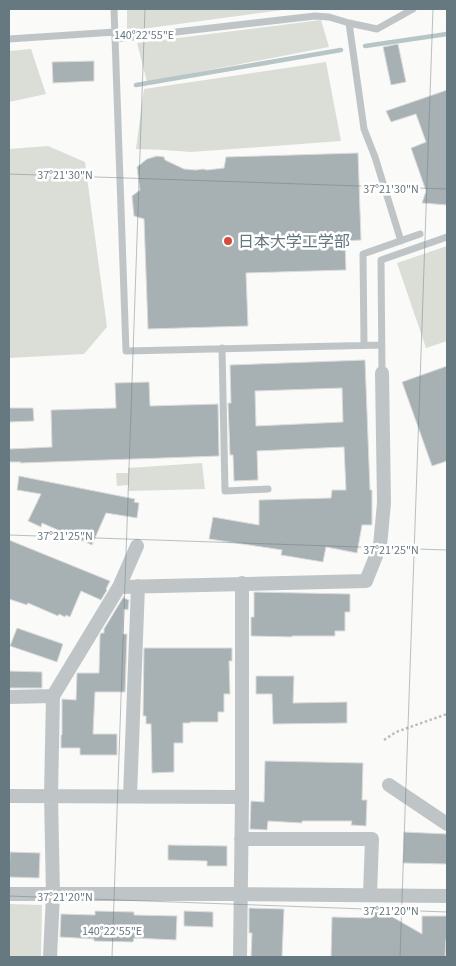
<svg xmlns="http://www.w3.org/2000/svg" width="456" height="966" font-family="'Source Sans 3','Noto Sans JP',sans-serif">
  <rect width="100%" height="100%" fill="#fafaf8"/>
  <path fill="#dbded7" d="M127,9H290L127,31Z
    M321,20L329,47L147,82L137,43Z
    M31,49L46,94L9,102V51Z
    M326,62L341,141L191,152L164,150L136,149L144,89Z
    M48,146L85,162L107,327L84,354L9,358V149Z
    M447,246V341L426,348L397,263Z
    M202,463L205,489L129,491L128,485L117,486L116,473H128V468Z
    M9,904L42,905L41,957H9Z"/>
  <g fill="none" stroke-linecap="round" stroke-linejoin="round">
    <path stroke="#b7c5c6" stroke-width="4.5" d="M365,46L447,34
      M136,85L341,50"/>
  </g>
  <path fill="#a7b1b4" stroke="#dcdcda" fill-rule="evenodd" d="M398,44L406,82L391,85L383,47Z
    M94,61V81L53,83L52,62Z
    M447,90V205L422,203L426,191L411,148L426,142L416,114L391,122L386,111Z
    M358,153L361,240L345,241L346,270L246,273L248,326L148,329L144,219L134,216L132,196L140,190L137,167L147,159L157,156L164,157L165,160L184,169L196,170L203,169L207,170L224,168L226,157Z
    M365,360L370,490H372V525H362L357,553L326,547L323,562L281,555L282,550L209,539L213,517L259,525V500L331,498L332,490H346L344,447L257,451L258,480L234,481L233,455H230L228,403H231L230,365ZM342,388L343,422L256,426L255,391Z
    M447,366V461L432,466L402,382Z
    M149,382L150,406L218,404L219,456L20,463L21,462H9V449L52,447L51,410L116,408L115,383Z
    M9,408H33L34,421L9,422Z
    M19,476L135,499L134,502L139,503L137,518L106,513L92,545L42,523L41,527L28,521L41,494L17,490Z
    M9,540L110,581L106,589L107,590L101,600L81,591L70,617L66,615L65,617L59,614L58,616L28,603L27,605L9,599Z
    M254,592L350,594V612H345V631H335V636H292V637L251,636V617H254Z
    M124,596V598L129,600L128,610L124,609L123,634H127L125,692H95L93,734H117V755H80V748H61V735H62V699L76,700L77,673H99L100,635L101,633H104V629Z
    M17,628L63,644L57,662L10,646Z
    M144,648H232V661H229L230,694H224V712H218V722H190V723H183V743H174V772L152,773L151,724H146V716H143Z
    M9,671L42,672V688H9Z
    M256,676H294L293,703L347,702V723L273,724L272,694H256Z
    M265,761L363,763L362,800H367L366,826L351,825L352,821H302V823L268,821L267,830L250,829L251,801L264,802Z
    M404,832L447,834V864L403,863Z
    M168,845L227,846V866H207V861L168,860Z
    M10,852L40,853L39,878L9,877Z
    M249,908L284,909L282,957H251L252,933H249Z
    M377,908L422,934V916H447V939H446L445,957H331L332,917L371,918Z
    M95,911L134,912V915L177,916L176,940L134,938L133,942L94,941V939L60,937L61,914L95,915Z
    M184,911L213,912V927L184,926Z"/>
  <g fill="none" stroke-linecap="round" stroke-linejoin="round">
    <path stroke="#babec0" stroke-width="2.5" stroke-dasharray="2.5 2.5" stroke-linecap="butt" d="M384,740L396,732L447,714"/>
    <path stroke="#bfc5c7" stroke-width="7" d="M114,9L126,351L382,345
      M349,23L364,129L375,157L401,241
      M9,39L115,32
      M115,39L315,16L329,17L349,23L377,29L413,9
      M364,345L363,254L420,234
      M222,348L225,491L268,489
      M382,373L381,260L447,237"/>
    <path stroke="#bfc5c7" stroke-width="14" d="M119,587L137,546
      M9,697L53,696L119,587L366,581L380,546L384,503L382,373
      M389,785L447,824
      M9,796L242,797
      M130,796L138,586
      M241,839H372L370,895
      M9,894H240L447,896
      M50,957L53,895L51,795L53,696
      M240,957L242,797V583"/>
  </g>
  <path fill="none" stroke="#677980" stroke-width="1" stroke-opacity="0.45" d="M9,174L447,189M9,535L447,550M9,896L447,912M112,957L145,9M400,957L433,9"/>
  <circle fill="#d54b3d" stroke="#fff" stroke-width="2" cx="228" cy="241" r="5"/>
  <g text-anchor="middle" stroke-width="5" stroke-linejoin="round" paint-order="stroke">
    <g font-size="16" fill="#677980" stroke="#fff" text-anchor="start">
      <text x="238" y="247">日本大学工学部</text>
    </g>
  </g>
  <g font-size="12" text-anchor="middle" fill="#677980" stroke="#fff" stroke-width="5" stroke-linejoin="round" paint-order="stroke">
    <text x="144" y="39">140°22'55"E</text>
    <text x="65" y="179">37°21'30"N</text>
    <text x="391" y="193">37°21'30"N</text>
    <text x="65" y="540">37°21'25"N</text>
    <text x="391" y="554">37°21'25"N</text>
    <text x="65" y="901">37°21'20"N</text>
    <text x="391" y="915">37°21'20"N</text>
    <text x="112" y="935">140°22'55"E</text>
  </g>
  <rect width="456" height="966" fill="none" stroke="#677980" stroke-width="20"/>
</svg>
